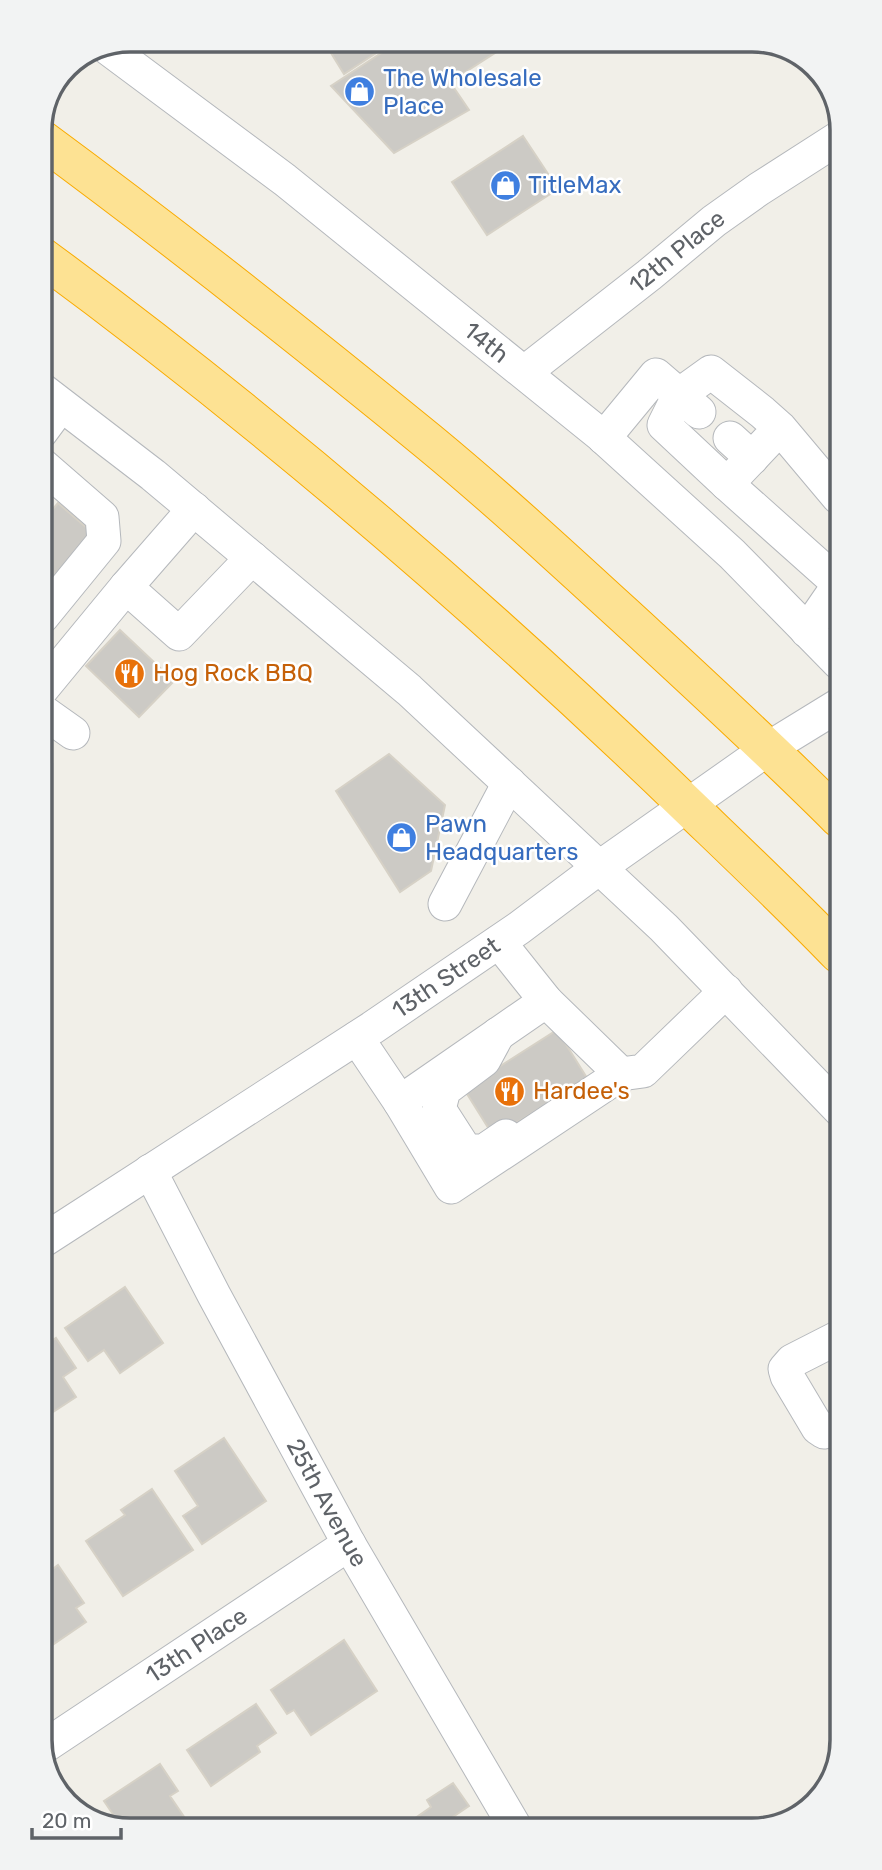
<svg xmlns="http://www.w3.org/2000/svg" width="882" height="1870" font-family="Rubik,sans-serif">
  <rect width="100%" height="100%" fill="#f1efe8"/>
  <path fill="#cccac5" stroke="#d6d1c6" stroke-width="2" d="M323,40H396L344,74Z
    M401,40H515L450,82L469,110L394,153L331,86Z
    M523,136L558,189L487,235L452,182Z
    M58,503L95,535L42,597V522Z
    M120,630L174,681L139,717L86,666Z
    M389,754L445,805L431,871L400,892L336,791Z
    M557,1030L587,1078L494,1137L464,1089Z
    M125,1287L163,1343L120,1373L104,1350L88,1361L65,1328Z
    M56,1338L76,1368L63,1377L76,1397L44,1418V1346Z
    M224,1438L266,1501L202,1544L183,1516L198,1506L175,1471Z
    M152,1489L193,1550L123,1596L86,1541L125,1515L121,1510Z
    M58,1565L84,1603L76,1608L86,1622L45,1650V1575Z
    M344,1640L377,1691L311,1735L294,1710L287,1714L271,1690Z
    M256,1704L276,1733L257,1746L260,1752L211,1786L187,1750Z
    M160,1764L178,1791L170,1796L191,1827L187,1829H123L104,1801Z
    M453,1783L469,1806L447,1821L451,1827L401,1828L431,1807L427,1800Z"/>
  <g fill="none" stroke-linecap="round" stroke-linejoin="round">
    <defs>
      <g id="minor">
        <path id="s1" d="M109,49L285,180L602,436L732,554L839,663"/>
        <path id="s2" d="M525,372L649,275L714,221L759,189L837,139"/>
        <path d="M41,389L153,475L409,690L664,928L840,1110"/>
        <path d="M780,428L727,484L664,425L679,395L711,372L762,412L780,428L838,497"/>
        <path d="M41,432L61,405"/>
        <path d="M604,438L656,375L699,412"/>
        <path d="M730,438L752,458"/>
        <path d="M41,464L102,517L104,541L42,617"/>
        <path d="M727,484L838,583"/>
        <path d="M126,587L179,634L252,558"/>
        <path d="M807,631L838,586"/>
        <path d="M42,689L126,587L194,509"/>
        <path d="M42,711L73,733"/>
        <path d="M445,904L509,783"/>
        <path d="M499,942L546,1001L621,1074"/>
        <path d="M498,1034L484,1060L444,1090L439,1109L466,1151H484L506,1136"/>
        <path d="M357,1038L400,1102L451,1187L621,1074L643,1071L726,991"/>
        <path d="M400,1102L546,1001"/>
        <path id="s3" d="M150,1171L214,1295L349,1544L515,1827"/>
        <path id="s4" d="M44,1240L372,1028L519,928L600,867L769,748L839,705"/>
        <path d="M841,1336L792,1361L785,1369L787,1376L818,1428L824,1432L832,1430L841,1425"/>
        <path id="s5" d="M45,1746L349,1544"/>
      </g>
      <path id="highway" d="M40,138C173,236 302,338 429,442C504,504 575,570 647,636C712,696 776,755 839,818
        M41,256C268,423 484,609 687,805C738,854 790,903 839,954"/>
    </defs>
    <use href="#minor" stroke="#b5b8bc" stroke-width="35"/>
    <use href="#highway" stroke="#f9ab00" stroke-width="40"/>
    <use href="#minor" stroke="#fff" stroke-width="33"/>
    <use href="#highway" stroke="#fde293" stroke-width="38"/>
  </g>
  <defs>
    <symbol id="shop-disc" viewBox="-11 -11 22 22"><circle r="9.5" fill="#3f7fe0" stroke="#fff"/><path d="M-5-2.5h2.3a2.7 3.5 0 0 1 5.4 0H5L5.5 6h-11ZM-1.5-2.5h3a1.5 2.3 0 0 0-3 0Z" fill="#fff"/></symbol>
    <symbol id="restaurant-disc" viewBox="-11 -11 22 22"><circle r="9.5" fill="#e8710a" stroke="#fff"/><path d="M-5-6h1v4h1v-4h1v4h1v-4h1v5L-1.5 .5V6h-2V.5L-5-1ZM5-6V6H3V1.5H1.5Q1.5-4 5-6Z" fill="#fff"/></symbol>
  </defs>
  <g fill-rule="evenodd">
    <use href="#shop-disc" x="342" y="74" width="35" height="35"/>
    <use href="#shop-disc" x="488" y="168" width="35" height="35"/>
    <use href="#restaurant-disc" x="112" y="656" width="35" height="35"/>
    <use href="#shop-disc" x="384" y="820" width="35" height="35"/>
    <use href="#restaurant-disc" x="492" y="1074" width="35" height="35"/>
  </g>
  <g text-anchor="middle" stroke-width="5" stroke-linejoin="round" paint-order="stroke">
    <g font-size="24" fill="#366cbe" stroke="#fff" text-anchor="start">
      <text x="383" y="86">The Wholesale<tspan x="383" dy="28">Place</tspan></text>
      <text x="528" y="193">TitleMax</text>
      <text x="425" y="832">Pawn<tspan x="425" dy="28">Headquarters</tspan></text>
    </g>
    <g font-size="24" fill="#5f6368" stroke="#fff">
      <text dy="8" stroke="none"><textPath href="#s2" startOffset="194">12th Place</textPath></text>
      <text dy="8" stroke="none"><textPath href="#s1" startOffset="478">14th</textPath></text>
      <text dy="8" stroke="none"><textPath href="#s4" startOffset="480">13th Street</textPath></text>
      <text dy="8" stroke="none"><textPath href="#s3" startOffset="376">25th Avenue</textPath></text>
      <text dy="8" stroke="none"><textPath href="#s5" startOffset="182">13th Place</textPath></text>
    </g>
    <g font-size="24" fill="#c56008" stroke="#fff" text-anchor="start">
      <text x="153" y="681">Hog Rock BBQ</text>
      <text x="533" y="1099">Hardee's</text>
    </g>
  </g>
  <path d="M0 0H882V1870H0ZM130 52H752A78 78 0 0 1 830 130V1740A78 78 0 0 1 752 1818H130A78 78 0 0 1 52 1740V130A78 78 0 0 1 130 52Z" fill="#f2f3f3" fill-rule="evenodd"/>
  <path fill="none" stroke="#5f6368" stroke-width="3.5" d="M130 52H752A78 78 0 0 1 830 130V1740A78 78 0 0 1 752 1818H130A78 78 0 0 1 52 1740V130A78 78 0 0 1 130 52Z"/>
  <path d="M32 1828v10h89v-10" fill="none" stroke="#5f6368" stroke-width="3.5"/>
  <text x="42" y="1828" font-size="21" fill="#5f6368" stroke="#ffffff" stroke-width="5" paint-order="stroke">20 m</text>
</svg>
